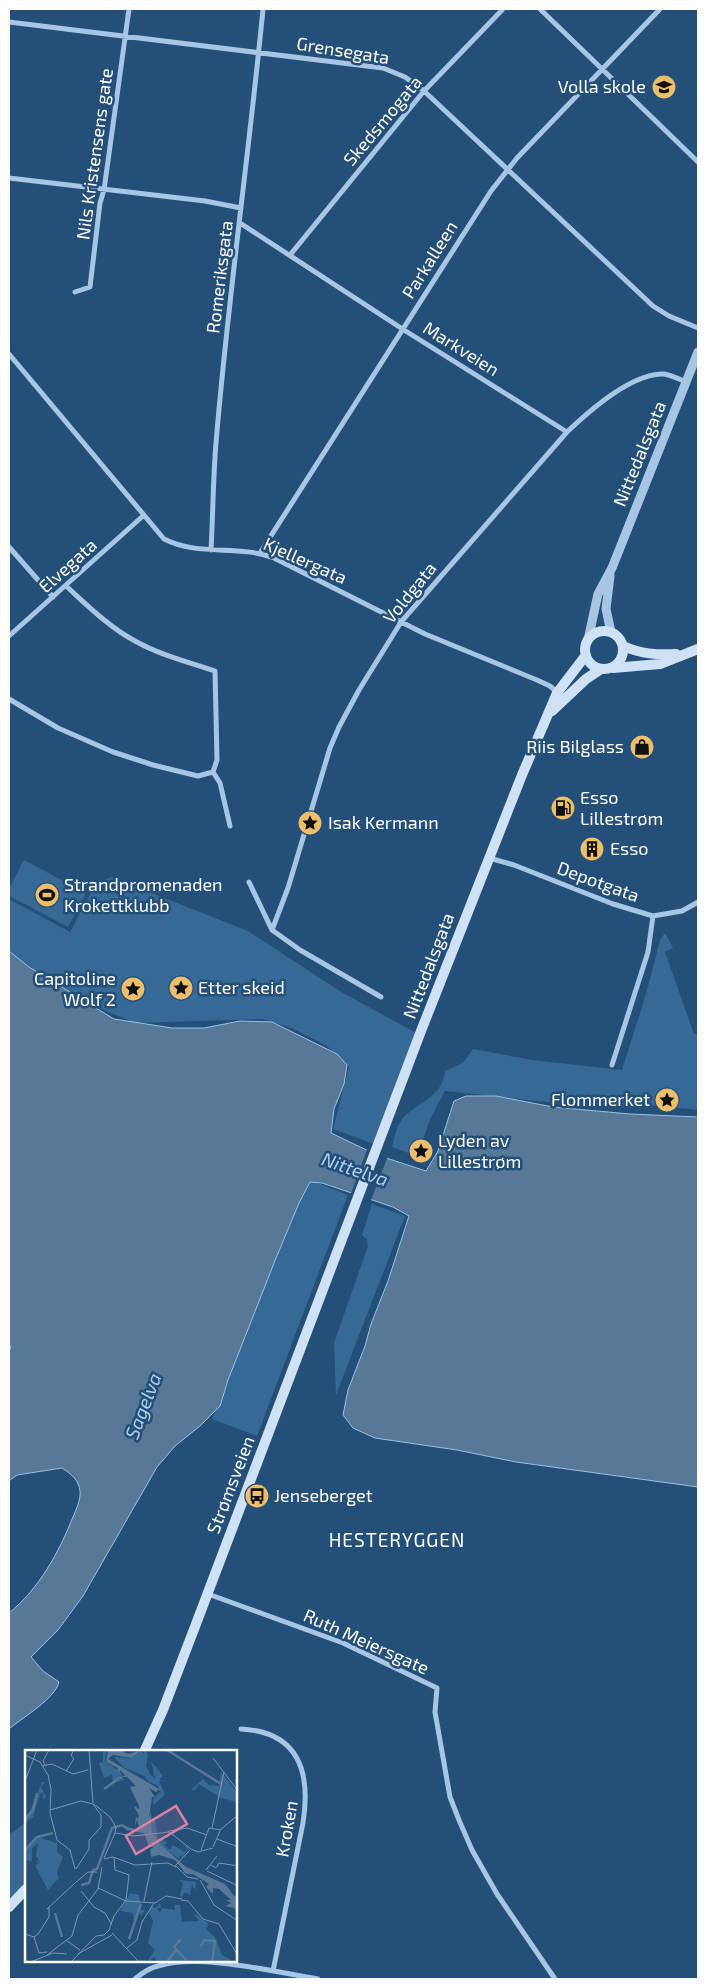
<svg xmlns="http://www.w3.org/2000/svg" width="707" height="1988" font-family="'Exo 2',sans-serif">
  <rect width="100%" height="100%" fill="#244f79"/>
  <path fill="#376996" d="M24,860L86,893L68,927L9,896V888Z
    M111,877L248,931L343,993L418,1034L374,1144L333,1129L349,1067L327,1046L292,1028L262,1019L135,1023L52,988L9,961V899L70,932L95,885Z
    M665,933L673,948L665,952L694,1034L698,1033V1110L640,1104L629,1108L556,1103L445,1091L431,1117L417,1156L392,1147C394,1139 397,1124 403,1118C418,1102 443,1097 445,1071L463,1063L473,1049L532,1060L622,1070L646,994L660,940Z
    M305,1178L348,1195L257,1436L212,1419Z
    M372,1204L405,1216L336,1395L334,1343L368,1246L367,1239L362,1235Z
    M26,1822V1895L9,1911V1835Z"/>
  <path fill="#587897" stroke="#9ac2e5" d="M9,951L29,967L114,1019L172,1028H204L240,1021L272,1022L337,1054L347,1065L344,1084L334,1109L331,1133L377,1155L426,1171L438,1151L454,1101L466,1096H496L553,1107L630,1114L698,1117V1487L516,1462L457,1450L375,1438L353,1428L343,1415L348,1390L365,1346L371,1324L388,1281L409,1216L393,1207L322,1183L310,1182L299,1203L276,1258L228,1380L220,1406L200,1426L175,1446L157,1467L83,1596L58,1630L31,1657L43,1671L59,1682C55,1699 23,1717 9,1729V1613C39,1589 59,1552 73,1517C76,1510 81,1499 80,1491C79,1480 71,1474 62,1468L17,1475L9,1481V1352L11,1347L9,1344Z"/>
  <path fill="#244f79" d="M368,1147L388,1156L370,1203L350,1196Z"/>
  <g fill="none" stroke-linecap="round" stroke-linejoin="round">
    <path stroke="#a6c6e4" stroke-width="5" d="M540,9L698,162
      M9,22L383,68L405,77L424,91L653,306L669,316L698,328
      M9,178L205,201L241,208
      M240,223L404,330L567,432
      M290,255L424,91L503,9
      M75,292L90,287L100,203L104,190L129,9
      M9,354L164,539C200,557 237,544 274,558L425,634L537,680L550,686L558,693
      M9,547L53,597
      M211,550C213,514 213,479 216,443C228,298 249,154 263,9
      M260,553L491,191L517,158L660,9
      M9,636L144,515
      M9,699L58,728L113,752L153,765L198,776L213,772L217,760L215,671C188,662 160,655 135,641C109,627 88,606 66,586
      M213,772L220,783L230,826
      M489,858L514,865L613,904L653,916L682,911L698,902
      M249,882L272,930L300,950L381,997
      M272,930L288,888L330,748L339,727L359,690L401,622L567,432C589,411 632,373 664,374C671,375 679,379 686,382
      M612,1065L648,952L653,916
      M208,1594L343,1643L437,1688L435,1712L450,1797L459,1820L472,1850L497,1894L555,1979
      M241,1729C299,1732 311,1772 303,1823L273,1971
      M135,1979C142,1973 149,1968 158,1966C200,1953 274,1972 318,1979"/>
    <path stroke="#a6c6e4" stroke-width="9" d="M610,576L606,609L611,632
      M588,640L598,594L612,568L698,352"/>
    <path stroke="#cfe1f4" stroke-width="10" d="M585 650a19 19 0 1 1 38 0a19 19 0 1 1-38 0Z
      M623,646C641,654 657,655 676,654
      M613,668L660,664L698,649
      M552,711L586,679L601,669
      M144,1752L163,1710L196,1624L421,1031L522,775L557,693L586,655
      M9,1907L26,1889"/>
  </g>
  <defs>
    <symbol id="school-disc" viewBox="-11 -11 22 22"><circle r="9.5" fill="#eebf6a" stroke="#244f79"/><path d="M0-5L7-2L0 1L-7-2ZM-4 1L0 2.5L4 1V4Q0 6-4 4Z" fill="#111"/></symbol>
    <symbol id="shop-disc" viewBox="-11 -11 22 22"><circle r="9.5" fill="#eebf6a" stroke="#244f79"/><path d="M-5-2.5h2.3a2.7 3.5 0 0 1 5.4 0H5L5.5 6h-11ZM-1.5-2.5h3a1.5 2.3 0 0 0-3 0Z" fill="#111"/></symbol>
    <symbol id="fuel-disc" viewBox="-11 -11 22 22"><circle r="9.5" fill="#eebf6a" stroke="#244f79"/><path d="M-5.5-6h7V0h2V4h1.3V-2.5L3-4.5l.8-.8L6-3V5H2.5V1h-1V6h-7ZM-4.2-4.7v3.2H.2V-4.7Z" fill="#111"/></symbol>
    <symbol id="sight-disc" viewBox="-11 -11 22 22"><circle r="9.5" fill="#eebf6a" stroke="#244f79"/><path d="M0-6L1.8-2.2L6-1.7L2.9 1.2L3.7 5.4L0 3.3L-3.7 5.4L-2.9 1.2L-6-1.7L-1.8-2.2Z" fill="#111"/></symbol>
    <symbol id="building-disc" viewBox="-11 -11 22 22"><circle r="9.5" fill="#eebf6a" stroke="#244f79"/><path d="M-4-6H4V6H1V3H-1V6H-4ZM-2.5-4.3h1.7v1.8h-1.7ZM.8-4.3h1.7v1.8H.8ZM-2.5-1h1.7V.8h-1.7ZM.8-1h1.7V.8H.8Z" fill="#111"/></symbol>
    <symbol id="stadium-disc" viewBox="-11 -11 22 22"><circle r="9.5" fill="#eebf6a" stroke="#244f79"/><path d="M0-5a6.5 5 0 1 0 0 10a6.5 5 0 1 0 0-10ZM-3.5-1.8h7v3.6h-7Z" fill="#111"/></symbol>
    <symbol id="bus-disc" viewBox="-11 -11 22 22"><circle r="9.5" fill="#eebf6a" stroke="#244f79"/><path d="M-5-6H5V4H4V6H2V4H-2V6H-4V4H-5ZM-3.5-4V0h7V-4ZM-3.5 1.2v1.5H-2V1.2ZM2 1.2v1.5H3.5V1.2Z" fill="#111"/></symbol>
  </defs>
  <g fill-rule="evenodd">
    <use href="#school-disc" x="650" y="73" width="28" height="28"/>
    <use href="#shop-disc" x="628" y="733" width="28" height="28"/>
    <use href="#fuel-disc" x="549" y="794" width="28" height="28"/>
    <use href="#sight-disc" x="296" y="809" width="28" height="28"/>
    <use href="#building-disc" x="578" y="835" width="28" height="28"/>
    <use href="#stadium-disc" x="33" y="881" width="28" height="28"/>
    <use href="#sight-disc" x="167" y="974" width="28" height="28"/>
    <use href="#sight-disc" x="119" y="975" width="28" height="28"/>
    <use href="#sight-disc" x="653" y="1086" width="28" height="28"/>
    <use href="#sight-disc" x="407" y="1137" width="28" height="28"/>
    <use href="#bus-disc" x="243" y="1482" width="28" height="28"/>
  </g>
  <g text-anchor="middle" stroke-width="5" stroke-linejoin="round" paint-order="stroke">
    <g font-size="18" fill="#fff" stroke="#244f79">
      <text transform="translate(343 51) rotate(9)" y="6">Grensegata</text>
      <text transform="translate(383 121) rotate(-50)" y="6">Skedsmogata</text>
      <text transform="translate(95 154) rotate(-82)" y="6">Nils Kristensens gate</text>
      <text transform="translate(430 260) rotate(-58)" y="6">Parkalleen</text>
      <text transform="translate(220 277) rotate(-83)" y="6">Romeriksgata</text>
      <text transform="translate(461 349) rotate(32)" y="6">Markveien</text>
      <text transform="translate(640 454) rotate(-68)" y="6">Nittedalsgata</text>
      <text transform="translate(305 561) rotate(24)" y="6">Kjellergata</text>
      <text transform="translate(68 566) rotate(-42)" y="6">Elvegata</text>
      <text transform="translate(410 593) rotate(-51)" y="6">Voldgata</text>
      <text transform="translate(598 882) rotate(20)" y="6">Depotgata</text>
      <text transform="translate(429 966) rotate(-69)" y="6">Nittedalsgata</text>
      <text transform="translate(231 1485) rotate(-69)" y="6">Strømsveien</text>
      <text transform="translate(366 1642) rotate(24)" y="6">Ruth Meiersgate</text>
      <text transform="translate(287 1829) rotate(-80)" y="6">Kroken</text>
    </g>
    <g font-size="18" fill="#fff" stroke="#244f79" text-anchor="start">
      <text x="646" y="93" text-anchor="end">Volla skole</text>
      <text x="624" y="753" text-anchor="end">Riis Bilglass</text>
      <text x="580" y="804">Esso<tspan x="580" dy="21">Lillestrøm</tspan></text>
      <text x="328" y="829">Isak Kermann</text>
      <text x="610" y="855">Esso</text>
      <text x="64" y="891">Strandpromenaden<tspan x="64" dy="21">Krokettklubb</tspan></text>
      <text x="116" y="985" text-anchor="end">Capitoline<tspan x="116" dy="21">Wolf 2</tspan></text>
      <text x="198" y="994">Etter skeid</text>
      <text x="650" y="1106" text-anchor="end">Flommerket</text>
      <text x="438" y="1147">Lyden av<tspan x="438" dy="21">Lillestrøm</tspan></text>
      <text x="274" y="1502">Jenseberget</text>
    </g>
    <g font-size="19" font-style="italic" fill="#b1d0ec" stroke="#244f79">
      <text transform="translate(355 1169) rotate(19)" y="7">Nittelva</text>
      <text transform="translate(143 1406) rotate(-69)" y="7">Sagelva</text>
    </g>
    <g font-size="19" letter-spacing="1" fill="#fff" stroke="#244f79">
      <text x="397" y="1547">HESTERYGGEN</text>
    </g>
  </g>
  <g transform="translate(25 1750)">
    <rect width="212" height="212" fill="#244f79"/>
    <path d="M78,0H81L80,12L95,21L99,30L88,33L87,25L79,28L74,13L78,12ZM116,0L118,4L120,0L123,4L121,16L125,24L130,29L126,11L138,26L134,30L141,31H134L140,44L129,55L128,49L135,42L132,35L124,32L119,26L98,17L89,7L107,8ZM196,22L212,42V52L196,48L174,34L170,40H166L178,29L184,35L194,36ZM17,32H20L16,37L21,47L18,50V42L15,44L8,67L0,73ZM127,70H130L133,88L138,87L136,89L143,93L139,95L145,100L148,95L160,102L162,99L158,94L164,98L157,107L155,105L154,109L137,97L127,81ZM11,86L31,93L32,90V102L38,107L32,122L34,128L23,140L10,115L13,114L11,110L15,112L11,106L13,93L7,98V111L0,110V100ZM154,130L171,132L170,140L174,144L167,135L165,145L160,142L157,147L155,146L158,133ZM105,143L114,145L116,159L120,161L116,166L114,160L109,175L108,163L95,161ZM135,153L136,158H132L135,163L137,158L150,160V155H155L157,172L174,171L169,165L170,164L183,173L182,180L190,187L197,205L205,209V212L131,213L130,207L121,213L130,200L123,193L128,171L124,163L126,156L131,158Z" fill="#376996"/>
    <path d="M83,0H101L98,2L104,4L116,0L107,8L88,5L83,9L134,39L131,42L124,38L130,47H127L124,68L126,63L127,82L136,95L161,117L200,134L210,147L212,141V164L209,158L200,156L206,153L201,150H206L194,139L188,138V144L181,137L184,134L168,124H161L150,110L134,105L126,107L125,100L129,97H124L119,83L101,80L102,77L115,80L112,70L110,76L111,66L112,69L114,66L109,56L114,59V56L105,37L111,36L102,27H97L100,25L95,20L93,22V18L81,12Z" fill="#587897"/>
    <path fill="none" stroke="#587897" stroke-width="2.5" d="M142,0L196,34M79,39L96,27M0,69L8,60L12,43M0,100L12,87L28,83M56,135L64,133L68,120L72,119L87,78L97,75L103,79M30,163L37,187M104,189L116,154M156,189L149,197L163,212M176,196L179,190L190,191L187,213M141,213L151,200"/>
    <path fill="none" stroke="#7c95af" stroke-width="1" d="M64,0L68,53M0,5L15,12L23,25L26,39L25,63L32,90L45,100L50,119M188,8L213,41M20,15L18,11L24,0M18,16L27,14L48,24L63,20M41,21L49,9L46,5L49,0M0,31L12,0M69,54L85,67L91,77L90,83M25,60L56,51L68,54M187,78L199,22M195,80L213,65M143,81L166,99M144,81L162,78L182,85M90,83L109,86L144,82M192,89L213,97M188,97L195,81M166,99L173,102L188,98M176,100L184,78L196,80M89,107L90,120L104,125L101,150M79,108L90,83M79,109L88,107L110,115L143,113L151,117M150,115L162,127L173,129M186,115L191,118L194,113L213,116M150,116L165,100M51,119L64,99V90L76,77V65L68,54M181,120L192,106M182,121L213,136M175,130L189,155L213,171M50,133L63,122H72M73,138L101,151M56,141L69,157L80,163L87,175M156,150L163,151L178,169L194,174L213,206M101,151L130,153L141,146L157,149M119,151L127,112M22,159L50,133M87,183L115,213M0,184L9,187L13,184L24,167V157M71,186L79,185L84,180L89,166L101,150M9,187L14,203L22,202M41,190L55,200M102,198L112,190L117,172L129,153M53,204L87,185M22,205L47,186L53,165L73,139L77,117M3,213L28,203L42,204M45,213L71,186"/>
    <path fill="#dd80a5" fill-opacity="0.15" stroke="#dd80a5" stroke-width="2.5" d="M151,56L162,74L111,104L101,86Z"/>
    <rect width="212" height="212" fill="none" stroke="#fff" stroke-width="2.5"/>
  </g>
  <rect width="707" height="1988" fill="none" stroke="#ffffff" stroke-width="20"/>
</svg>
